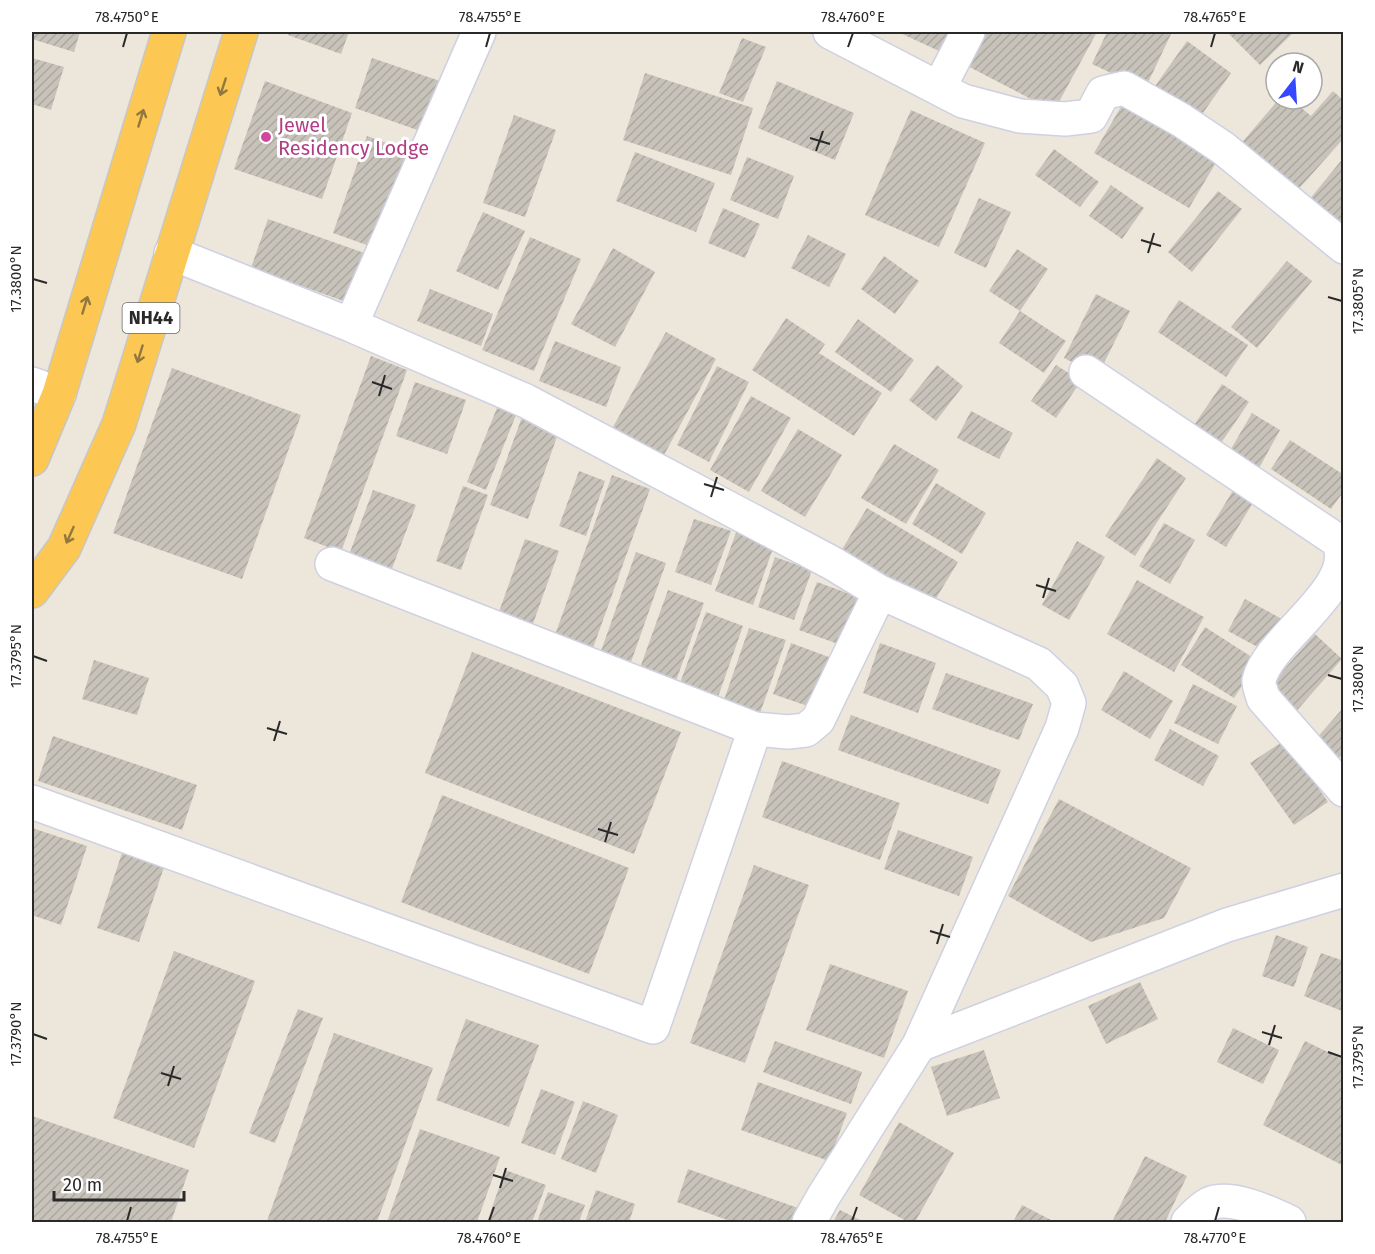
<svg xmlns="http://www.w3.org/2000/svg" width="1375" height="1254" font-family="'Fira Sans',sans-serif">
  <defs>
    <pattern id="building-hatch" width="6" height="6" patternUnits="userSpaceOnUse" patternTransform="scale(1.5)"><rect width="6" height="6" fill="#c8c3ba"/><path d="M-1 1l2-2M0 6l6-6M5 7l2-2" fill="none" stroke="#aca8a0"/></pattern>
  </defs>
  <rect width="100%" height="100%" fill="#ede6da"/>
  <path fill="url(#building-hatch)" d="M32,32H80L74,52L32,39Z
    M289,32H349L341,54L288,35Z
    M898,32H951L941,52Z
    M974,32H1097L1054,111L958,61Z
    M1107,32H1172L1145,89L1092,64Z
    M1227,32H1289L1292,34L1260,65Z
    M742,38L766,47L743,102L719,93Z
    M1187,41L1231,73L1198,120L1153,89Z
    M32,58L64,67L51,110L32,104Z
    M372,58L440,81L423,132L355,108Z
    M645,73L753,108L731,175L623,140Z
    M265,81L352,113L322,199L234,169Z
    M777,81L854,113L835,160L758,128Z
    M1333,91L1344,101V138L1296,192L1238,147L1279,99H1291L1311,116Z
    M1122,105L1217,161L1189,208L1094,153Z
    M911,110L985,143L939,247L865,215Z
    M514,115L556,130L525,217L483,203Z
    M367,136L412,152L378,249L333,233Z
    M1054,149L1099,182L1080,207L1035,175Z
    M635,152L715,183L696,232L616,201Z
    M747,157L794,176L778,219L730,200Z
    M1344,157V240L1305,205Z
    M1111,185L1144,208L1122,239L1089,216Z
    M1218,191L1242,209L1192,272L1168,252Z
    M979,198L1011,212L986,268L954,253Z
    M723,208L760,224L745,258L708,243Z
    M483,212L525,231L498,290L456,271Z
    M268,219L370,255L352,304L251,268Z
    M808,235L846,254L829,287L791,268Z
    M530,237L581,259L534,371L482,350Z
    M613,248L655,272L615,347L571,324Z
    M1017,249L1048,269L1020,311L989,291Z
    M884,256L919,281L895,314L861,289Z
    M1287,261L1312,281L1257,348L1231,327Z
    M430,289L493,314L481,346L417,321Z
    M1096,294L1130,311L1098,375L1064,358Z
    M1179,300L1248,345L1226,377L1158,332Z
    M1020,311L1066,341L1044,373L999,343Z
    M786,318L825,344L819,353L882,393L854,436L752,370Z
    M858,319L914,360L891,392L835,352Z
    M666,332L716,359L664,455L613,427Z
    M555,341L621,367L606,407L539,381Z
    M371,356L407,370L341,552L304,538Z
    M937,365L963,386L936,421L909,400Z
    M1056,365L1081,381L1056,418L1031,401Z
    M717,366L749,382L709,462L677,445Z
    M172,368L301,415L242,579L113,533Z
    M415,382L466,400L447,454L396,436Z
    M1222,384L1249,402L1217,449L1190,431Z
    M751,396L791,418L749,492L710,470Z
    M499,403L518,410L486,490L467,482Z
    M971,411L1013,433L999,459L957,438Z
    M1252,413L1280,430L1253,479L1224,461Z
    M522,417L559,431L528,519L490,505Z
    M798,429L842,455L805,517L761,491Z
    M1290,440L1344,475V491L1331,509L1271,469Z
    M894,444L939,470L906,524L861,498Z
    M1157,458L1186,478L1135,556L1105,536Z
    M579,471L605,481L586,536L559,526Z
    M612,475L650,489L593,648L555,635Z
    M936,483L986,513L962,554L912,524Z
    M463,486L488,495L461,570L436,561Z
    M1234,489L1254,501L1226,547L1206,535Z
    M373,490L416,505L388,579L346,563Z
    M867,508L958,562L929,610L838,556Z
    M694,519L731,531L711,585L675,572Z
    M1164,523L1195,540L1170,584L1139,566Z
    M738,527L776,540L753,605L715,591Z
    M525,539L559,551L530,632L496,620Z
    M1077,541L1105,557L1069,620L1042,605Z
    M636,552L666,563L631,662L601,651Z
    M775,557L812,570L794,620L758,607Z
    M1137,580L1204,617L1174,672L1107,634Z
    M817,582L858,597L841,645L799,630Z
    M668,590L704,603L672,692L636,679Z
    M1245,599L1282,619L1265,651L1228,631Z
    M706,612L743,626L718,697L680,683Z
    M1205,627L1258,661L1234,698L1181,665Z
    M749,628L786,640L760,713L724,700Z
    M1315,634L1342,659L1293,715L1265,691Z
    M791,643L837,660L819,710L773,694Z
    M880,643L936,663L918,713L863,693Z
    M472,652L681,732L634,854L425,773Z
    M94,660L149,678L137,715L82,699Z
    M1124,671L1173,701L1150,739L1101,710Z
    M946,673L1033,704L1019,740L932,709Z
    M1193,684L1237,706L1218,744L1174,723Z
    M1344,707V752L1336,761L1314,741Z
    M851,715L1001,770L988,804L838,750Z
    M1170,729L1219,756L1203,786L1154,760Z
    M53,736L197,785L182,830L38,781Z
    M1285,740L1328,802L1294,825L1250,763Z
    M782,761L900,803L880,860L762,817Z
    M442,795L629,868L589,974L401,902Z
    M1059,799L1191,868L1164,918L1091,942L1008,896Z
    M32,828L87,846L61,925L32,915Z
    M898,830L973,857L959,896L884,869Z
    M124,847L166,861L139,942L97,928Z
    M754,865L809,885L745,1063L690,1043Z
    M1276,935L1308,947L1294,987L1262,976Z
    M174,951L255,981L194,1148L113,1118Z
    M1321,953L1344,961V1006L1342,1011L1304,996Z
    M830,964L908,991L884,1058L806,1030Z
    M1140,982L1158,1019L1106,1044L1088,1006Z
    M298,1009L323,1018L275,1143L249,1133Z
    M466,1019L539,1045L509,1127L436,1100Z
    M1233,1028L1279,1050L1263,1084L1217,1062Z
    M334,1033L433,1068L377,1222H272L267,1221Z
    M775,1041L862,1072L851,1104L763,1072Z
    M1305,1041L1344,1060V1166L1263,1125Z
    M984,1050L1000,1098L947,1116L931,1067Z
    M758,1082L847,1113L829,1161L741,1130Z
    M541,1089L575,1102L555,1155L521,1143Z
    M583,1101L618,1115L596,1173L561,1159Z
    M32,1116L189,1170L171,1222H32Z
    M899,1122L954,1153L915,1222H908L859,1195Z
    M420,1129L500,1157L477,1222H387Z
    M1145,1156L1187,1176L1165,1222H1112Z
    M688,1169L801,1209L796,1222H733L677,1202Z
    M505,1170L546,1185L532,1222H487Z
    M596,1190L635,1204L629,1222H585Z
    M548,1192L585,1205L579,1222H537Z
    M1022,1205L1055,1222H1013Z
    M840,1210L864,1222H833Z"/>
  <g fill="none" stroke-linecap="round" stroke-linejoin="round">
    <defs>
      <path id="minor" d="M830,32L963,101L1020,116L1065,119L1091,116L1103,93L1124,88L1181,120L1223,148L1344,247
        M939,88L968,32
        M171,253L351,325L526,401L832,563L880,592L1039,664L1062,686L1069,703L1062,728L919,1045L823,1197L809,1222
        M351,325L479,32
        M1086,372L1338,541C1361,586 1269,638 1259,680C1258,685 1262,692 1263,698L1344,790
        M32,384L59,394
        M755,729L788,732L806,730L818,720L880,592
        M32,802L653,1027L755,729L332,564
        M919,1045L1227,925L1344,890
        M1188,1222C1194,1216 1201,1208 1209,1204C1230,1194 1270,1213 1289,1222"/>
      <path id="trunk" d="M32,459L59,394L169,32
        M32,591L64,548L119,424L241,32"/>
    </defs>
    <use href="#minor" stroke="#cfd1e3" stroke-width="36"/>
    <use href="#trunk" stroke="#c7c7c7" stroke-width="36"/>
    <use href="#minor" stroke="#fff" stroke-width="33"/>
    <use href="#trunk" stroke="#fcc853" stroke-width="33"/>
  </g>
  <defs><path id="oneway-shaft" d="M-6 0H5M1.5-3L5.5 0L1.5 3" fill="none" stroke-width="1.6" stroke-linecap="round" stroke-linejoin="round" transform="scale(1.5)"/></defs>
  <g stroke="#92783e">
    <use href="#oneway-shaft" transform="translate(223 87) rotate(108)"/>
    <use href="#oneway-shaft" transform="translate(141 118) rotate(-73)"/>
    <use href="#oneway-shaft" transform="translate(85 305) rotate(-73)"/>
    <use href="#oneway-shaft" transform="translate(140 354) rotate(107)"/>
    <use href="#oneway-shaft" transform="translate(70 535) rotate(114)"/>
  </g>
  <path fill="none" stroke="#292929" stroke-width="2" d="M123,47L127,33M486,47L490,33M848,47L853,33M1211,47L1215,33M810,138L830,144M816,151L823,131M1141,240L1161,246M1148,253L1154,233M33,279L47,283M1328,297L1342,301M372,382L392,389M379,396L385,375M704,484L724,490M711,497L717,477M1036,585L1056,591M1043,598L1049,578M33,656L47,661M1328,675L1342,679M267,728L287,734M274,741L280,721M598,829L618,835M605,842L611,822M930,931L950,937M937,944L943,924M1262,1032L1282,1038M33,1034L47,1039M1269,1045L1275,1025M1328,1052L1342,1057M161,1073L181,1079M168,1086L174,1066M493,1175L513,1181M500,1188L506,1168M127,1221L131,1207M489,1221L494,1207M852,1221L857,1207M1215,1221L1219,1207"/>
  <circle fill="#d1479c" stroke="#fff" stroke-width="2" cx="266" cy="137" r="6"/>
  <g text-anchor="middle" stroke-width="6" stroke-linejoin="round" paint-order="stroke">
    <rect fill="#fff" stroke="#696969" stroke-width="1.5" x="122.5" y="303" width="57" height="30" rx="4.5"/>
    <g font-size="18" font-weight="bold" fill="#292929">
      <text x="151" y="324">NH44</text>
    </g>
    <g font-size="20" fill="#b23c85" stroke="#fff" text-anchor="start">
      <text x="278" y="132">Jewel<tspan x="278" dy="23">Residency Lodge</tspan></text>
    </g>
  </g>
  <rect width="1375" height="1254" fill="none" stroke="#ffffff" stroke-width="66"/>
  <g transform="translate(1294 81) rotate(17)"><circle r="28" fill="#ffffff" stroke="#a9a9a9" stroke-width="1.5"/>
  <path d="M0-4.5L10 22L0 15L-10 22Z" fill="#3547ff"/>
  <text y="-9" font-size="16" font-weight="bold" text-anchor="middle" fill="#292929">N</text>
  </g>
  <path d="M54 1191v9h130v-9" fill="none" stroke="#292929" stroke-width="3"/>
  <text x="63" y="1191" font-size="18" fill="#292929" stroke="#ffffff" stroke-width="4.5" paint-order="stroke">20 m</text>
  <rect x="33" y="33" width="1309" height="1188" fill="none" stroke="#292929" stroke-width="2"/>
  <g font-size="15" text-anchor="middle" fill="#292929">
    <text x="127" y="22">78.4750°E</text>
    <text x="490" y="22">78.4755°E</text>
    <text x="853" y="22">78.4760°E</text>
    <text x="1215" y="22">78.4765°E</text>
    <text transform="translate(16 279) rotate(-90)" y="5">17.3800°N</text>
    <text transform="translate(1358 301) rotate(-90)" y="5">17.3805°N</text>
    <text transform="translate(16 656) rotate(-90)" y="5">17.3795°N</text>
    <text transform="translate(1358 679) rotate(-90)" y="5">17.3800°N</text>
    <text transform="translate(16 1034) rotate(-90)" y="5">17.3790°N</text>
    <text transform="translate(1358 1057) rotate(-90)" y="5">17.3795°N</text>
    <text x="127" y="1243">78.4755°E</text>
    <text x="489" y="1243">78.4760°E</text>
    <text x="852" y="1243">78.4765°E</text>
    <text x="1215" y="1243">78.4770°E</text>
  </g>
</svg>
